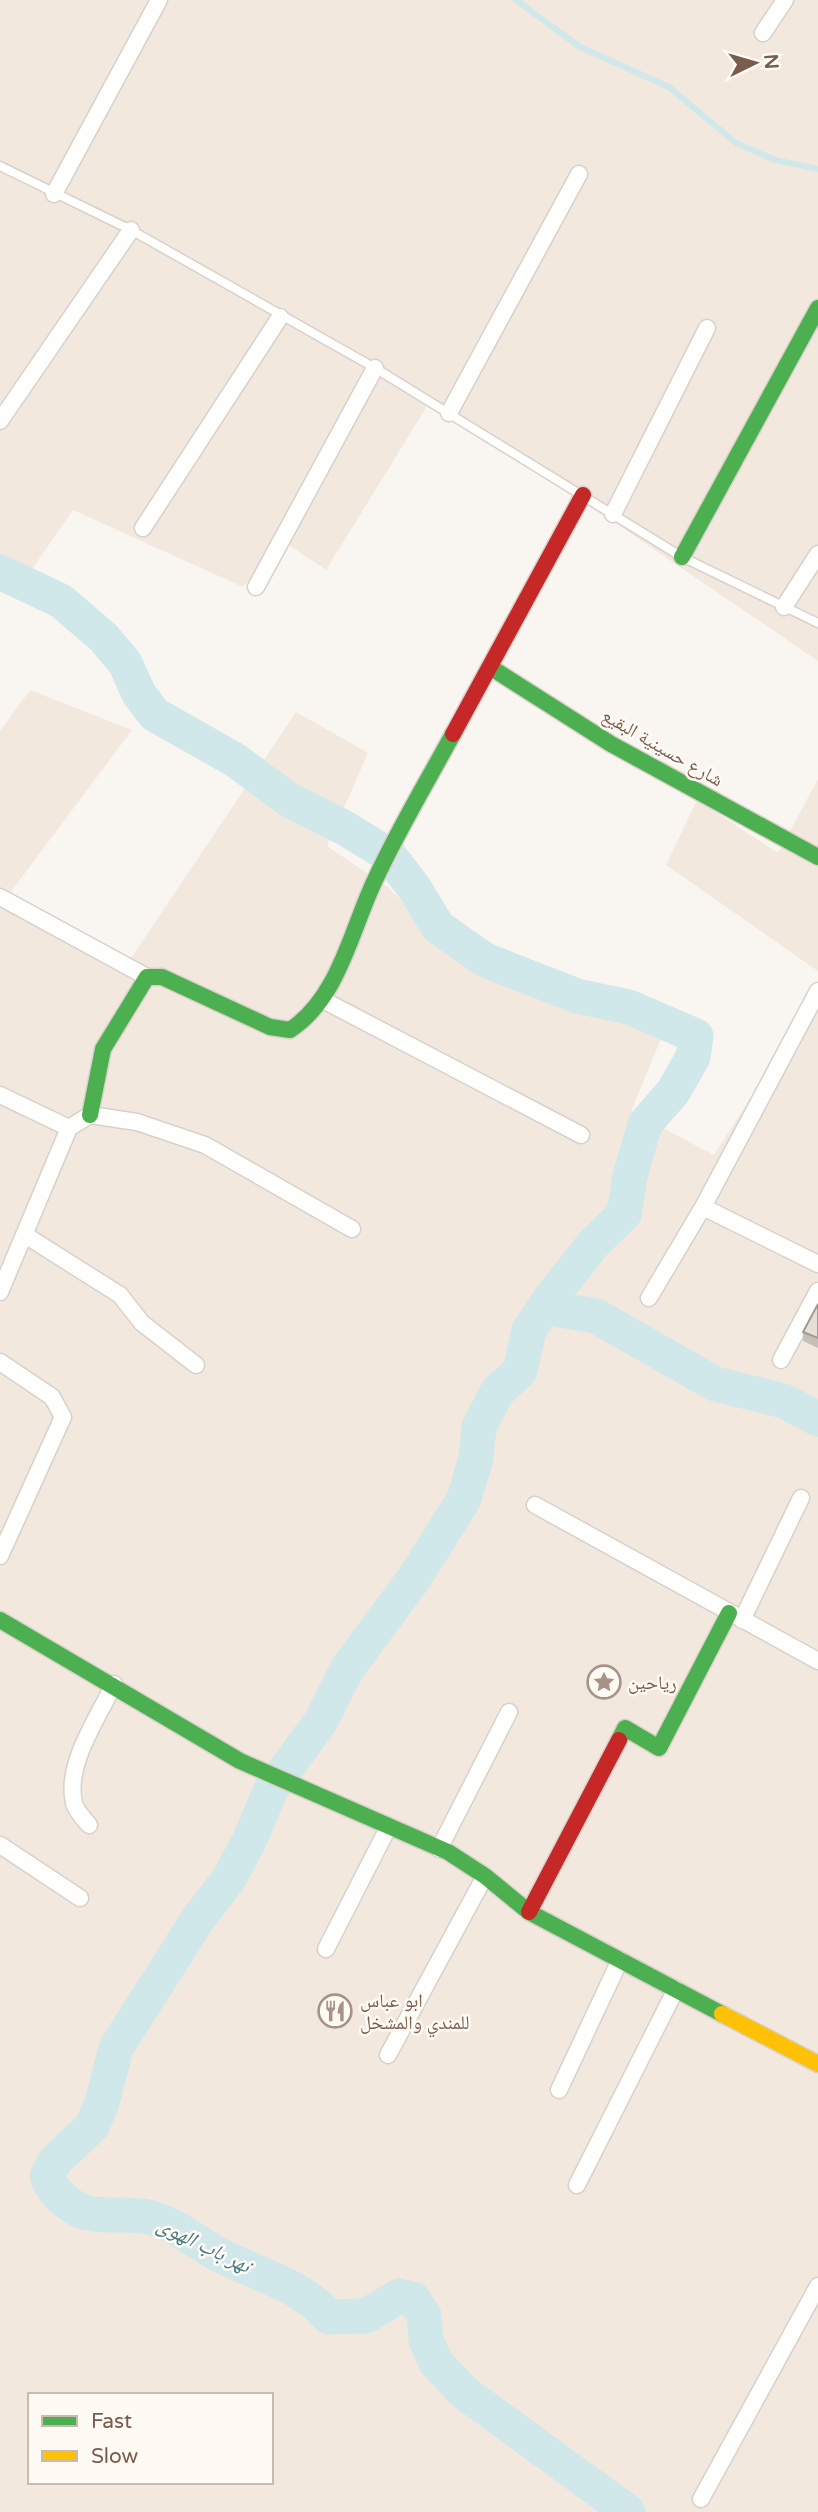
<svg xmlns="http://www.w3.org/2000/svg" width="818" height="2512" font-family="'Varela Round','Noto Naskh Arabic',sans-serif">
  <rect width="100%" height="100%" fill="#f9f5f0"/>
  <path fill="#f2e8de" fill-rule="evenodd" d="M0,0H818V661L432,398L326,570L280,539L243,587L73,510L28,575L0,557Z
    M30,690L132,730L7,897L131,958L296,712L368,753L327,846L389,888L456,958L663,1034L631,1111L714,1155L818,993V2512H0V731ZM30,2395H271V2482H30Z
    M818,779V971L666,865L697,800L778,853Z"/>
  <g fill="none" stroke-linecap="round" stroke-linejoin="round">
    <path stroke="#d0e8ea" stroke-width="6" d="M516,0L580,47L669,87L736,143L775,160L818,169"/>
    <path stroke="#d0e8ea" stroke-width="35" d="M0,572L61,601L103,637L125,663L139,694L154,714L235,760L289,800L343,827L389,855L415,889L438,927L485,960L577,996L629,1007L696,1036L693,1057L673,1092L645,1124L630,1176L624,1214L593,1244L549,1300L560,1310L596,1316L715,1384L784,1401L818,1419
      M549,1300L529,1330L520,1371L497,1392L479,1427L476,1458L464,1499L415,1577L347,1669L321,1721L271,1789L249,1841L228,1880L198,1919L116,2048L102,2103L92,2126L55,2161L47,2176C52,2191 64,2202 79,2210C93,2218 129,2213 148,2217C173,2223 192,2239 214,2252C253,2274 298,2282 329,2317L366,2316L399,2296L413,2299L424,2315L426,2340L436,2363L465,2393L628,2512"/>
    <defs>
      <path id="lane" d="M0,166L131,230L375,368L682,557L818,623"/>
      <path id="street" d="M763,33L785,0
        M54,194L159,0
        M449,413L579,174
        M0,421L131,230
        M613,514L707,328
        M143,528L280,317
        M256,587L375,368
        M784,607L818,554
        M0,897L147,977
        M323,1000L581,1135
        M0,1095L69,1128L0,1292
        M69,1128L90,1115L137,1122L205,1145L352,1229
        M703,1207L818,991
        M25,1235L120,1295L142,1323L196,1365
        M649,1298L703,1207L818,1264
        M781,1360L818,1291
        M0,1362L52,1397L63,1417L0,1556
        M535,1505L818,1661
        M742,1620L801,1498
        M89,1825C84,1819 76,1811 74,1803C65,1764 98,1718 114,1684
        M0,1845L80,1898
        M439,1849L509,1712
        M326,1949L388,1828
        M388,2055L485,1876
        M559,2090L620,1960
        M577,2185L676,1989
        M701,2499L818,2286"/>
      <path id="fast" d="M682,557L818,308
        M490,667L611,744L818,857
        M90,1115L103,1049L147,977H162L270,1027L290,1030C339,998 351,930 375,880C398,830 427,782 453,734
        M0,1620L240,1761L448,1852L485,1876L529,1912L722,2014
        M619,1740L625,1728L659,1748L729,1613"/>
      <path id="slow" d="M722,2014L818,2064"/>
      <path id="jam" d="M453,734L583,495
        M529,1912L619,1740"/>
    </defs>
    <use href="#lane" stroke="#d7d1cb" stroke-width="11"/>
    <use href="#street" stroke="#d7d1cb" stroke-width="19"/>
    <use href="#fast" stroke="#d9d2cb" stroke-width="19"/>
    <use href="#slow" stroke="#d9d2cb" stroke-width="19"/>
    <use href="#jam" stroke="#d9d2cb" stroke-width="19"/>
    <use href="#lane" stroke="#fefefd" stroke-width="8"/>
    <use href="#street" stroke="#fefefd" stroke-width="16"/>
    <use href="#fast" stroke="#4caf50" stroke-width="16"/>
    <use href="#slow" stroke="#ffc107" stroke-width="16"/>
    <use href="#jam" stroke="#c62828" stroke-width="16"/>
  </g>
  <path fill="#c6bfb9" d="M818,1304V1348L803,1341V1332Z"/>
  <path fill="#e6ded7" stroke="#a19b96" stroke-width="2" d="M818,1304V1338L803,1332Z"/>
  <defs>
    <symbol id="sight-ring" viewBox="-11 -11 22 22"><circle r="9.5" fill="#fffaf3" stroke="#a69286" stroke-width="1.5"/><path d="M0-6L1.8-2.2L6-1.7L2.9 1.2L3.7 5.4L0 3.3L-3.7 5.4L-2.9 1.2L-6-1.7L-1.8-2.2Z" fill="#a69286"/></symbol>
    <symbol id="restaurant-ring" viewBox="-11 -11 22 22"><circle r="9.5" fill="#fffaf3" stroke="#a69286" stroke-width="1.5"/><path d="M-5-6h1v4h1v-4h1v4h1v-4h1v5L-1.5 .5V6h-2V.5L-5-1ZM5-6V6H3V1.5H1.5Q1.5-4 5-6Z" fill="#a69286"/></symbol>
  </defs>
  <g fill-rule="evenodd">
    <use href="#sight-ring" x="585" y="1663" width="38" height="38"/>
    <use href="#restaurant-ring" x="316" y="1992" width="38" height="38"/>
  </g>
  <g text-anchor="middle" stroke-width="5" stroke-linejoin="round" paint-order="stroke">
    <g font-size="19" fill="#7a5c4d" stroke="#fffaf3">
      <text transform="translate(663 747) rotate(30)" y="7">شارع حسينية البقيع</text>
    </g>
    <g font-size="19" fill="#7a5c4d" stroke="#fffaf3" text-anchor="start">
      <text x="628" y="1689">رياحين</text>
      <text x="360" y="2007">ابو عباس<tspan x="360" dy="22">للمندي والمشخل</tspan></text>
    </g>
    <g font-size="21" font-style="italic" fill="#437c86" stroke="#fffaf3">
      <text transform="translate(204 2245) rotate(26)" y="7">نهر باب الهوى</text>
    </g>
  </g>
  <rect x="28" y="2393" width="245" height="91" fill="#fffaf3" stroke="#cabbb1" stroke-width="2"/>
  <rect x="42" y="2416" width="35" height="10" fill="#4caf50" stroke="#cabbb1" stroke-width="2"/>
  <text x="91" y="2428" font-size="21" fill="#7a5c4d">Fast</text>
  <rect x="42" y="2451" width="35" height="10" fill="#ffc107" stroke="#cabbb1" stroke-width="2"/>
  <text x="91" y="2463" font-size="21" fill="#7a5c4d">Slow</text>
  <g transform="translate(755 63) rotate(85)" stroke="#fffaf3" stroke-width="5" paint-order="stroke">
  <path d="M0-5L12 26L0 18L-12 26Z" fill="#7a5c4d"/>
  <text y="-10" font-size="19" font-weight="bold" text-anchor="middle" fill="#7a5c4d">N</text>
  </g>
</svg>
